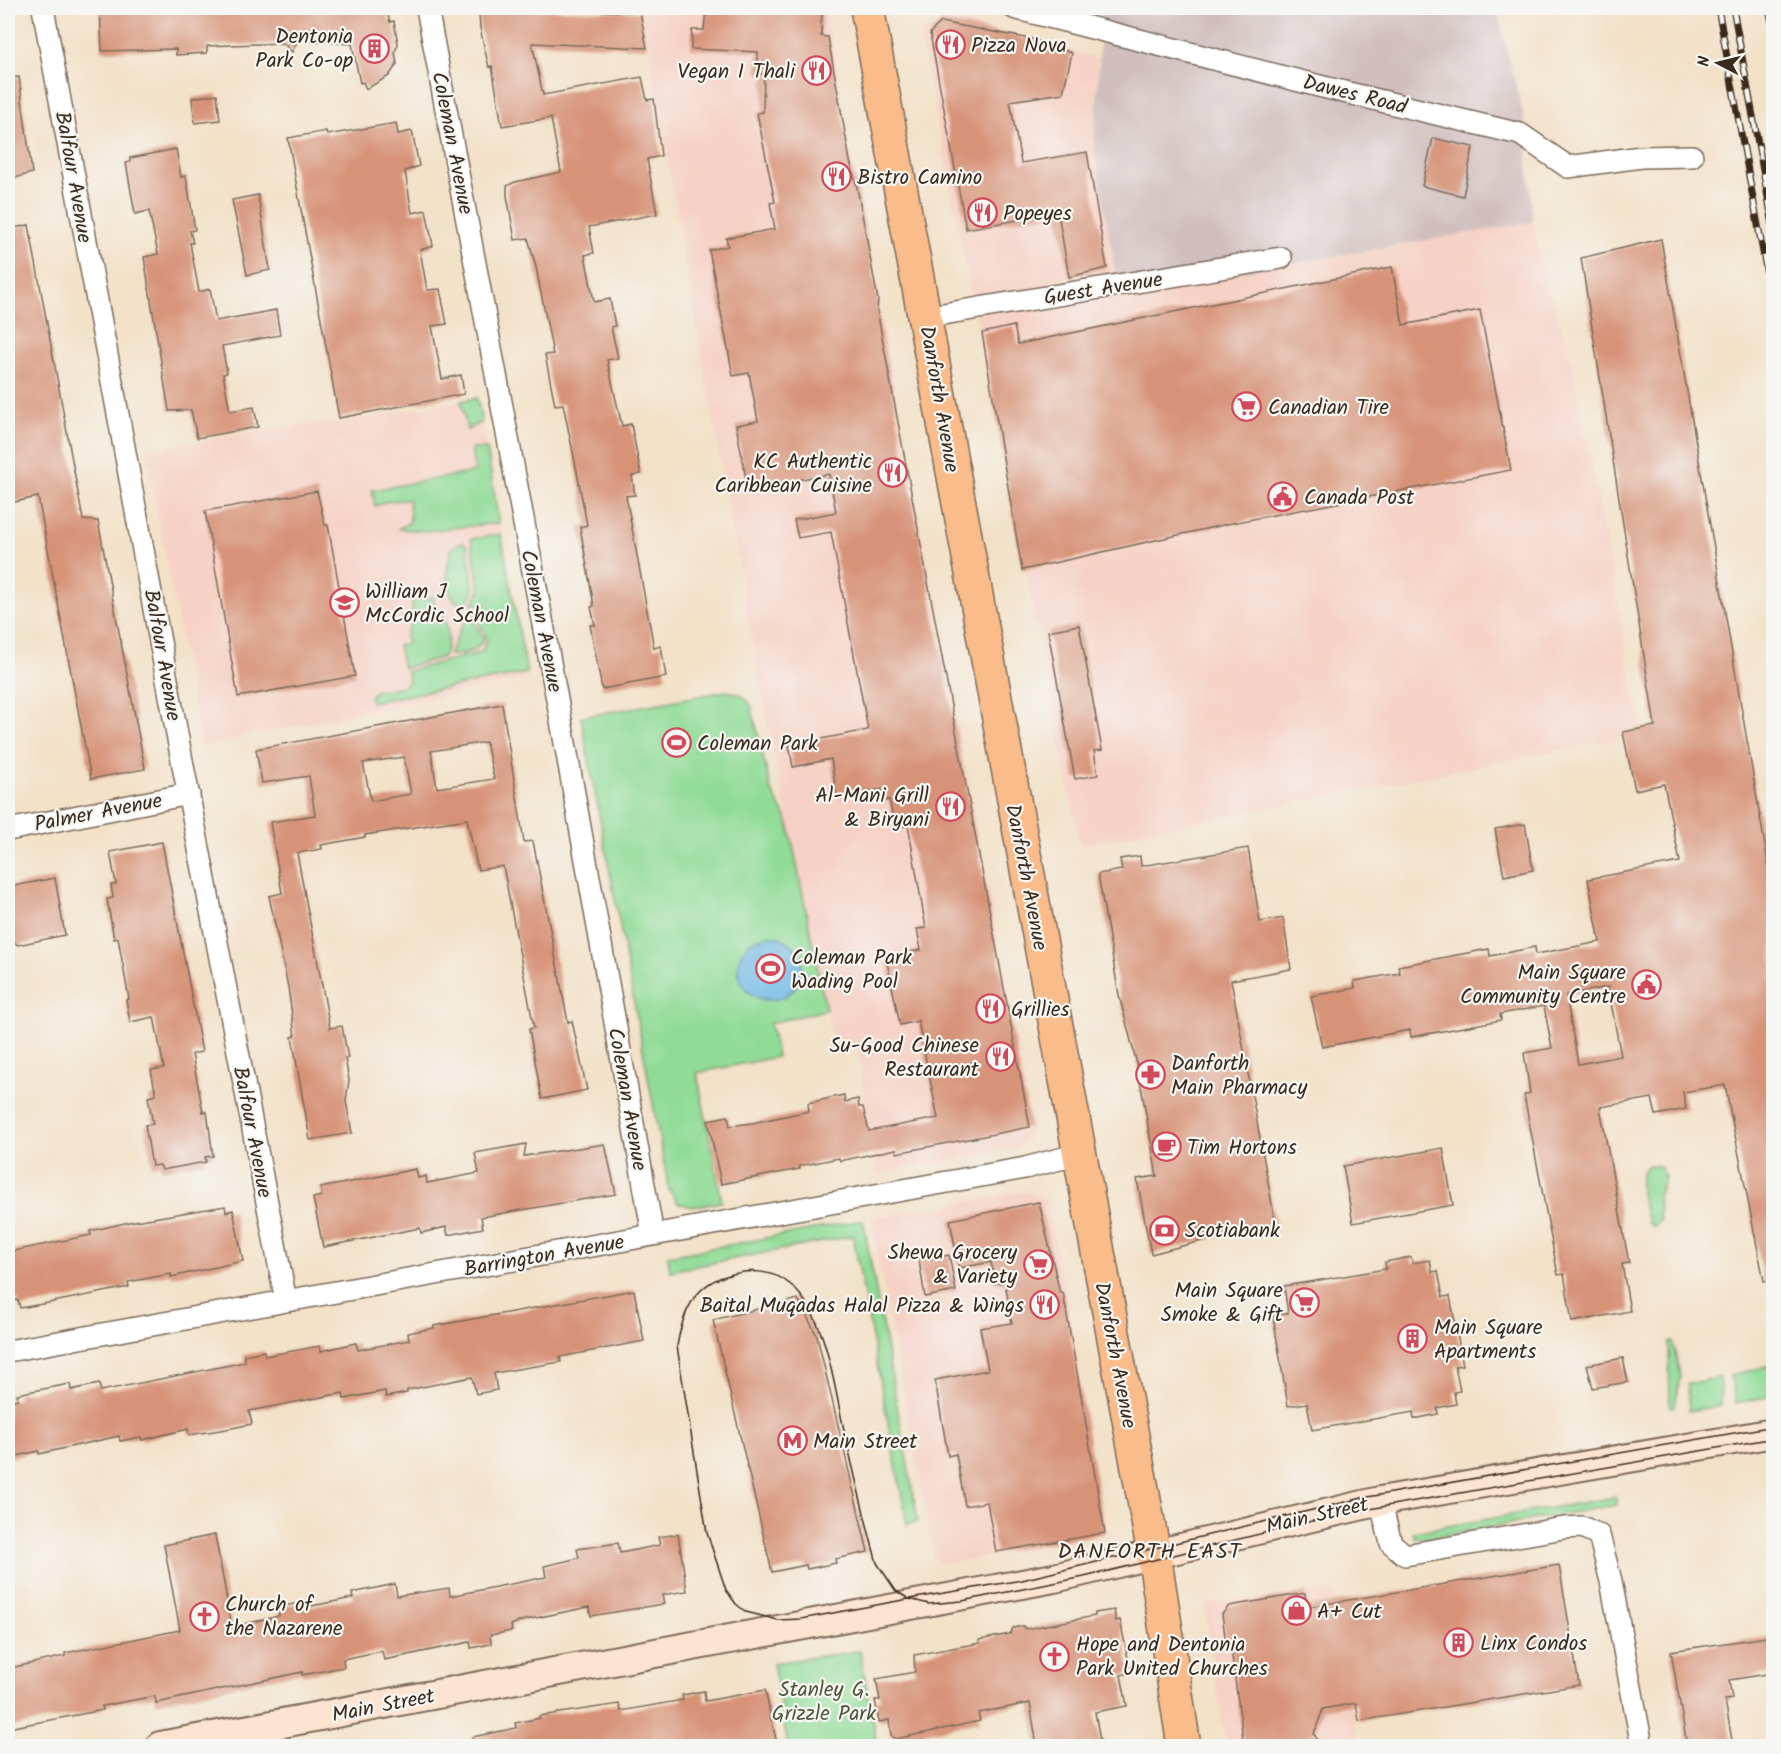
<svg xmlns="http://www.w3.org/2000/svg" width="1781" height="1754" font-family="Kalam,sans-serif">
  <rect width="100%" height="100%" fill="#f6f6f2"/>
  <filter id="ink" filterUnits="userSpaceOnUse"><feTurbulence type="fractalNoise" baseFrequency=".0167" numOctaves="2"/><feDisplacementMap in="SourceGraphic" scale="12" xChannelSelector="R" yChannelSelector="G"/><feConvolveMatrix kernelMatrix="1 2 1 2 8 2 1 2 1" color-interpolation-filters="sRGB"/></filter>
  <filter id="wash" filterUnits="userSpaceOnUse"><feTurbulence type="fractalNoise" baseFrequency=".008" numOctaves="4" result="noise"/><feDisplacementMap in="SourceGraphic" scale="24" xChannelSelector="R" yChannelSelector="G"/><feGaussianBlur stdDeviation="1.35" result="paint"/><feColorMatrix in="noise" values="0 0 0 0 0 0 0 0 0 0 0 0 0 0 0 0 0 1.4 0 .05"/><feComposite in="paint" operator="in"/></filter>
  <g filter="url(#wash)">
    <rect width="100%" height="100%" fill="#f3e1c8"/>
    <path fill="#f6d1c5" d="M641,8H824L1032,1128L1027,1139L1017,1148L876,1174L857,1047L835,1049L757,670Z
      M947,17L1097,58L1094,148L1119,293L1533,222L1541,263L1572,362L1642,734L1080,845L920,34Z
      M477,398L528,678L201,746L146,450L301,425L335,423Z
      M1024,1191L1045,1199L1068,1310L1105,1534L969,1560L935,1563L871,1218Z
      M1333,1590L1360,1746H1226L1204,1604Z"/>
    <path fill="#d1bfbf" d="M1102,8H1496L1524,117L1533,222L1119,293L1094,148Z"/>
    <path fill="#90db97" stroke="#66825a" stroke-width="1.5" d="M477,398L482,422L467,430L461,401Z
      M471,449H487L499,523L426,531L398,529L410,522L409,500L390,501L375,506L372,490L475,472Z
      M501,534L527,673L371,702L370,696L375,691L404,686L409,679L407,671L482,652L487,638L475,614L484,610L483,604H472L480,591L471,539Z
      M462,542L467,545L474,590L467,605C440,604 447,563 452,548Z
      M433,597L437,615L443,616C449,631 450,642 443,657L403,668L398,645L407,644L406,634L413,618L412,601Z
      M468,613L484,638C477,653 465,654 449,655Z
      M727,691L742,695L751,705L771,790L788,821L826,1010L770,1023L777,1057L697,1073L722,1202L692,1207L678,1203L669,1190L581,717Z
      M1649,1165L1659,1166L1665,1177L1658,1197L1660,1220L1655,1227L1648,1223C1645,1206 1631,1176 1649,1165Z
      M863,1220L918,1521L907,1524L853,1236L670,1271L668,1256Z
      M1673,1342L1680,1376L1675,1406L1670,1407L1669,1343Z
      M1773,1365V1396L1736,1403L1730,1375Z
      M1720,1377L1721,1406L1689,1411L1688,1384Z
      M1615,1497L1617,1505L1427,1538H1416L1413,1532Z
      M860,1651L877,1746H788L773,1663Z"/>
    <path fill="#6db7e5" stroke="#547082" stroke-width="1.5" d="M738 968a32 32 0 1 1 64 0a32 32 0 1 1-64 0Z"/>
    <g id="blocks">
      <path fill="#d79378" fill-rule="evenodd" d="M100,8H386L390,22L394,21L398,44L395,52L397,64L389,76L366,89L363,82L360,83L352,44L298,40L292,52L283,43L207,46V53L176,55V49L102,51Z
        M483,8L640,12L647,48L532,43L543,95L642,77L647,100L654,99L661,156L647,159L657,214L589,227L594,253L585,255L594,302L610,299L615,326L611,327L618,358L607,360L622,426L631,424L641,474L632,476L635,495L626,496L654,648L661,646L666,677L602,689L590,625H595L591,607L594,606L580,527L587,525L576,467L563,404L555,405L545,355L553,354L536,267L528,238L515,240L507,196V186L515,182L561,172L551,118L502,126L492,66L489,67L485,51L480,28L479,12L483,11Z
        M706,8H822L821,36L828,37L850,161L857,187L878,300L877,310L1030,1127L897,1153L896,1149L840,1161L839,1158L799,1166L800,1169L721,1184L708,1120L728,1116L730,1126L752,1123L809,1111L808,1103L844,1095L845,1102L858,1099L859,1107H863L869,1131L938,1118L918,1021L900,1025L886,957L921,950L917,929L926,928L908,825L895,828L889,800L884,801L882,789L837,797L831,759L793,767L789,745L868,730L831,532L798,538L794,520L836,512L829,474L748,489L736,425L758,421L749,373L733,376L709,250L728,246L726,238L775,229L770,203L775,202L757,113L763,112L764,74L757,73L758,52L691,49L692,30H704Z
        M941,22L1031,39L1072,53L1063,93L1010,101L1021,163L1087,152L1107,268L1069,277L1058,213L966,229L930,33Z
        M19,77L32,173L8,180V78Z
        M217,94L220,120L195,123L192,98Z
        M396,123L398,134L412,131L419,166L405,171L412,213L426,210L433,246L420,250L427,290L440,289L447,324L432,326L442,379L461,375L464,394L339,418L288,138L326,131L327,135Z
        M1433,138L1473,147L1463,196L1422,186Z
        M176,149L181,177L186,176L195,230L190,231L193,243H190L199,292L210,289L216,321L276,310L280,335L222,346L227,373L223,374L230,411L254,407L258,427L197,438L191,410L169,411L144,257L158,254L149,211L135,214L126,163L130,162V158Z
        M258,195L270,270L247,275L232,200Z
        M29,225L83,520L98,521L145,769L91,779L38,497L10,503L8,488V229Z
        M1661,239L1773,892V1280L1764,1281L1725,1085L1683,1092L1686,1109L1656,1115L1652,1098L1600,1107L1629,1263L1622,1264L1630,1311L1572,1322L1564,1274L1558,1275L1524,1095L1530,1093L1524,1053L1552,1048L1544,1006L1500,1014L1501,1020L1411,1037L1410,1030L1322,1047L1311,996L1355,988L1354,981L1400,973L1398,966L1489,949L1490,956L1535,947L1536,954L1600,942L1588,879L1680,862L1664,784L1635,790L1623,732L1655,726L1581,258ZM1608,987L1621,1056L1578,1064L1566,995Z
        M1392,267L1403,325L1480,310L1511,470L1232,523L1022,570L982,333L1014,326L1018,344Z
        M317,491L325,525H328L355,676L238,697L205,511Z
        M1079,625L1102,750L1094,751L1098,775L1075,779L1048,631Z
        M502,704L524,842L533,841L568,1022L572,1021L587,1090L542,1099L529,1029L534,1028L503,866L478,870L467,819L365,835V837L321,845L322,849L297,853L330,1028L342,1026L348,1058H345L349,1080L346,1101L352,1133L310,1140L292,1037L295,1036L288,987L269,896L282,893L270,822L315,815L309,776L262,783L256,749ZM486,742L494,779L437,788L431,751ZM404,757L411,794L371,801L363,763Z
        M1525,824L1533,870L1504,876L1495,829Z
        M162,842L202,1052L192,1054L203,1112H207L213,1156L205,1157L206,1162L162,1170L160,1165L152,1166L145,1125L153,1124L148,1097L156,1095L151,1070L164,1068L154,1017L130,1022L126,1000L129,999L118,938L114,939L107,899L113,898L111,885L116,884L110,852Z
        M1248,848L1260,922L1283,918L1291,969L1231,980L1276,1226L1213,1238L1151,1254L1137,1179L1157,1176L1137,1064L1119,995L1098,874L1122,870L1120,859L1140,856L1141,866Z
        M55,878L65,935L18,945L11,940L8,920V887Z
        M526,1144L524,1156L605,1144L616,1194L481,1217L483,1228L448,1235L446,1227L421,1233L420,1228L323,1247L313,1198L322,1196L320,1188L416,1169L418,1178L426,1176L427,1183L479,1173L475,1153Z
        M1443,1148L1453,1205L1353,1223L1343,1166Z
        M1039,1202L1060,1293L1063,1292L1105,1533L996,1552L987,1502L965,1506L956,1454L948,1456L935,1380L988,1370L980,1328L1012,1323L1005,1282L995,1283L991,1262L959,1268L950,1220Z
        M225,1206L226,1212L233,1210L243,1261L171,1277V1274L128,1282L129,1287L48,1303L20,1308L18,1300L8,1302V1252L91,1235L90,1231L129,1222Z
        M949,1255L956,1291L925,1297L919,1260Z
        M1411,1257L1412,1263L1430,1260L1432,1272L1438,1271L1443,1297L1450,1296L1463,1365L1455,1366L1460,1391L1454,1392L1456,1404L1437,1408L1438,1414L1414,1419L1413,1412L1312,1430L1307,1403L1288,1406L1273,1316L1288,1313L1284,1286L1386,1269L1385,1262Z
        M634,1290L644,1341L560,1357L561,1362L494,1373L497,1390L476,1394L472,1377L407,1390V1393L386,1397L385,1391L344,1399L343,1393L249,1411L252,1424L227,1429L189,1435L188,1429L142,1440L141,1437L120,1441L119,1436L39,1454V1451L8,1458V1401L18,1399L17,1394L70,1384L71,1390L99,1384L101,1391L245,1362L244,1355L264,1351L265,1356L320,1346L321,1351L356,1343L358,1350L409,1340L408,1333L434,1328V1326Z
        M798,1299L817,1336L868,1552L835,1559L836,1563L807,1569L806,1565L772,1572L713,1320Z
        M1623,1358L1628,1382L1593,1388L1587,1365Z
        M678,1534L687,1591L662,1595L664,1604L591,1616L589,1607L521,1621L511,1625L512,1631L490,1635L491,1644L471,1648L470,1642L384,1660L382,1651L343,1659L344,1667L302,1675V1672L156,1703L155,1696L102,1706L103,1710L8,1728V1678H12L10,1668L65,1656V1653L180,1630L164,1545L215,1535L232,1627L279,1616L278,1607L305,1602L306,1607L353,1598L352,1593L395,1584L397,1596L449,1588L450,1596L546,1577L544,1566L579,1558L577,1549L618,1543L620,1553L660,1545L658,1537Z
        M1559,1565L1579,1685L1359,1721L1356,1703L1323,1709L1314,1734L1321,1746H1244L1230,1642L1226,1643L1222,1614L1229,1606L1305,1593L1307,1607Z
        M1114,1610L1116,1621L1120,1620L1131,1673L1121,1675L1127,1706L1095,1712L1101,1746H1037L1030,1703L978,1713L980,1721L896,1739L891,1736L889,1720L879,1722L875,1700H880L876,1679L915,1672L914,1655L980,1643L979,1640L1010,1634L1013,1628L1023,1626L1026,1629L1095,1616V1613Z
        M1773,1636V1673L1729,1680L1732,1699L1725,1700L1733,1746H1687L1671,1651Z
        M765,1690L777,1744L763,1746H473L472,1737L516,1728L515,1723L540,1718L539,1716L619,1704L621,1711L683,1700L682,1695L704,1691L705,1701Z"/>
    </g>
  </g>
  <g filter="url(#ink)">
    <use href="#blocks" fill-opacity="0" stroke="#7b6a5a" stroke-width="1.5"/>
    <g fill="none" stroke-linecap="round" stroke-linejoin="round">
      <defs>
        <path id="street" d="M43,8L180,750L286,1301
          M427,8L560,715L653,1235
          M1014,8L1319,86L1520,134L1568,167L1641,157L1692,156
          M925,317L1281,258
          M8,830L189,794
          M8,1351L1025,1168L1079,1154
          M1380,1501L1391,1543L1405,1555L1564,1528L1582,1527L1599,1535L1611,1581L1642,1746"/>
        <path id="secondary" d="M160,1746L1054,1578L1380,1501L1774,1433"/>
        <path id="primary" d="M867,8L1154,1554L1184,1746"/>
      </defs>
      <use href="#street" stroke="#7b6a5a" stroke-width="24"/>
      <use href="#secondary" stroke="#7b6a5a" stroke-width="32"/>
      <use href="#primary" stroke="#7b6a5a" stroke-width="36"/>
      <use href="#street" stroke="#fff" stroke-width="21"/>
      <use href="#secondary" stroke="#fde4d0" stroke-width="28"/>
      <use href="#primary" stroke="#f9bc8a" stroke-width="33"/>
      <path stroke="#3b2a1e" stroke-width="1.5" d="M1774,1426L1362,1498L1022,1580L909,1599L903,1600L801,1619L778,1620L746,1612L736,1604L726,1590L707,1533L677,1346C682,1316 693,1285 726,1276C747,1269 773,1269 791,1285C829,1320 833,1386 845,1434C855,1477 865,1520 877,1563L896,1591L909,1599L929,1604L962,1601L1084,1577L1341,1514L1774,1438"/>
      <defs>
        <path id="rail" d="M1718,8L1774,312
          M1733,8L1774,230
          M1769,8L1774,32"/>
      </defs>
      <use href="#rail" stroke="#3b2a1e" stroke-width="7"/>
      <use href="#rail" stroke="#f6f6f2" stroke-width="4.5" stroke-dasharray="14" stroke-linecap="butt"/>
    </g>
  </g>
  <defs>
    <symbol id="restaurant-ring" viewBox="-11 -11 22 22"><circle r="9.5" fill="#f6f6f2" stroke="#d1495b" stroke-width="1.5"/><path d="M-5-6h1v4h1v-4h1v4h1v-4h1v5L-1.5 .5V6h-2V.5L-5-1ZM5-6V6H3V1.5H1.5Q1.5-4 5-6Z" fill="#d1495b"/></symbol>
    <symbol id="building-ring" viewBox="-11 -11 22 22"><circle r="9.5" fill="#f6f6f2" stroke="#d1495b" stroke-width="1.5"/><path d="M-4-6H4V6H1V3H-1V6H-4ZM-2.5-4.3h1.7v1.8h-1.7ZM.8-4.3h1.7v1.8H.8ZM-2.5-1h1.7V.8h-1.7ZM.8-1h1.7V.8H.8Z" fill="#d1495b"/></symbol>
    <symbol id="supermarket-ring" viewBox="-11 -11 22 22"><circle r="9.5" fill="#f6f6f2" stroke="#d1495b" stroke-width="1.5"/><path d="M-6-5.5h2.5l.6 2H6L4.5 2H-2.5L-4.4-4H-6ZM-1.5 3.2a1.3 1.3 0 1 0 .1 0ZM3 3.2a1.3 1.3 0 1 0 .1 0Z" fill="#d1495b"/></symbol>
    <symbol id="civic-ring" viewBox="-11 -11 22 22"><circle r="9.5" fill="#f6f6f2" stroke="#d1495b" stroke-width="1.5"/><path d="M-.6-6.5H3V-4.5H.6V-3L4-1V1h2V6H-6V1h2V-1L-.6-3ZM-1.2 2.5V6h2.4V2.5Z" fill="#d1495b"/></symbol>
    <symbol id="school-ring" viewBox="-11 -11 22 22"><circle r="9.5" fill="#f6f6f2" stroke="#d1495b" stroke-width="1.5"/><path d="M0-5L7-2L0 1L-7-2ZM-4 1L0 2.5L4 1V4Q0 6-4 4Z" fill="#d1495b"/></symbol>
    <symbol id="stadium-ring" viewBox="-11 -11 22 22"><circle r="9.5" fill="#f6f6f2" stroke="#d1495b" stroke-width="1.5"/><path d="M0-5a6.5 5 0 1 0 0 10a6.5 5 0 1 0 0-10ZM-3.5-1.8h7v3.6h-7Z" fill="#d1495b"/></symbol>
    <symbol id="pharmacy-ring" viewBox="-11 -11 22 22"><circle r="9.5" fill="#f6f6f2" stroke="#d1495b" stroke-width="1.5"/><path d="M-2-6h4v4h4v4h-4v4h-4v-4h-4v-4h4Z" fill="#d1495b"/></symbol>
    <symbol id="cafe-ring" viewBox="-11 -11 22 22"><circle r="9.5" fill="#f6f6f2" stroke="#d1495b" stroke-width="1.5"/><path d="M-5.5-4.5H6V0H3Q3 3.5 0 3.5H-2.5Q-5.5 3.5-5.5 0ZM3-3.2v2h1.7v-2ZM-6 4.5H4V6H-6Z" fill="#d1495b"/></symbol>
    <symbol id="bank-ring" viewBox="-11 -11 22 22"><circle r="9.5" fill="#f6f6f2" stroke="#d1495b" stroke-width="1.5"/><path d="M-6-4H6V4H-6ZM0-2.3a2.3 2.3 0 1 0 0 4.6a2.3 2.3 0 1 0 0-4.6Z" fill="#d1495b"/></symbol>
    <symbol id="metro-ring" viewBox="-11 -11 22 22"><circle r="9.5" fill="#f6f6f2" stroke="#d1495b" stroke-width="1.5"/><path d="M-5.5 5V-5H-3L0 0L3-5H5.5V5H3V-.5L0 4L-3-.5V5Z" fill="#d1495b"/></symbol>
    <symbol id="shop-ring" viewBox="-11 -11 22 22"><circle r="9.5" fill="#f6f6f2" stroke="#d1495b" stroke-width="1.5"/><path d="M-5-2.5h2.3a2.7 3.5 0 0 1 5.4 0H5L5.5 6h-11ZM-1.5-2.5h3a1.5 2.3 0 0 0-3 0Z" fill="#d1495b"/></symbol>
    <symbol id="church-ring" viewBox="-11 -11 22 22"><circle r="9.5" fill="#f6f6f2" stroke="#d1495b" stroke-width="1.5"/><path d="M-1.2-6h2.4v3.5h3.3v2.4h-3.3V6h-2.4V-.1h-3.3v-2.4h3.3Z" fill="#d1495b"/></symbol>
  </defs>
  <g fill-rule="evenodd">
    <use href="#restaurant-ring" x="934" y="28" width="33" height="33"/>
    <use href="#building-ring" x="358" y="32" width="33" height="33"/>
    <use href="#restaurant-ring" x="800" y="54" width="33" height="33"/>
    <use href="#restaurant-ring" x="820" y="160" width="33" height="33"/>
    <use href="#restaurant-ring" x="966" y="196" width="33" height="33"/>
    <use href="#supermarket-ring" x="1230" y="390" width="33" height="33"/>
    <use href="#restaurant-ring" x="876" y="456" width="33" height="33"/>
    <use href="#civic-ring" x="1266" y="480" width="33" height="33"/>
    <use href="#school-ring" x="328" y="586" width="33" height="33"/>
    <use href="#stadium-ring" x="660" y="726" width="33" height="33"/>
    <use href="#restaurant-ring" x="934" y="790" width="33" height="33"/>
    <use href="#stadium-ring" x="754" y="952" width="33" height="33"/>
    <use href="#civic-ring" x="1630" y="968" width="33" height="33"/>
    <use href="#restaurant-ring" x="974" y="992" width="33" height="33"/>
    <use href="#restaurant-ring" x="984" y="1040" width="33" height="33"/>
    <use href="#pharmacy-ring" x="1134" y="1058" width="33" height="33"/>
    <use href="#cafe-ring" x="1150" y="1130" width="33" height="33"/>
    <use href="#bank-ring" x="1148" y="1214" width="33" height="33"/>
    <use href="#supermarket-ring" x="1022" y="1248" width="33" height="33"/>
    <use href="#supermarket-ring" x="1288" y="1286" width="33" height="33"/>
    <use href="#restaurant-ring" x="1028" y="1288" width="33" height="33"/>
    <use href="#building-ring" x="1396" y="1322" width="33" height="33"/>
    <use href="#metro-ring" x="776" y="1424" width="33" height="33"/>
    <use href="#shop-ring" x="1280" y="1594" width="33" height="33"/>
    <use href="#church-ring" x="188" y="1600" width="33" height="33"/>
    <use href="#building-ring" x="1442" y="1626" width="33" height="33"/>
    <use href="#church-ring" x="1038" y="1640" width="33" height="33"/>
  </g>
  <g text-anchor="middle" stroke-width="4.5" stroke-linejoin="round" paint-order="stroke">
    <g font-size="21" fill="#3b2a1e" stroke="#f6f6f2" text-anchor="start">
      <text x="353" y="43" text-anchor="end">Dentonia<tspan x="353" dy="24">Park Co-op</tspan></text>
      <text x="971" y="52">Pizza Nova</text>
      <text x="795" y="78" text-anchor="end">Vegan I Thali</text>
      <text x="857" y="184">Bistro Camino</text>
      <text x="1003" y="220">Popeyes</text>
      <text x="1268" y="414">Canadian Tire</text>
      <text x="872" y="468" text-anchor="end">KC Authentic<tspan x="872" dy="24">Caribbean Cuisine</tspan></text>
      <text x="1304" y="504">Canada Post</text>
      <text x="365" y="598">William J<tspan x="365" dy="24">McCordic School</tspan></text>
      <text x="697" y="750">Coleman Park</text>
      <text x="929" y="802" text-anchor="end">Al-Mani Grill<tspan x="929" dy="24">&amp; Biryani</tspan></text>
      <text x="791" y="964">Coleman Park<tspan x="791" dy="24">Wading Pool</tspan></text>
      <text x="1626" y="979" text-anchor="end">Main Square<tspan x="1626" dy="24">Community Centre</tspan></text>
      <text x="1011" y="1016">Grillies</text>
      <text x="979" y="1052" text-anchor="end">Su-Good Chinese<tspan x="979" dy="24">Restaurant</tspan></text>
      <text x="1171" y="1070">Danforth<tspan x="1171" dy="24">Main Pharmacy</tspan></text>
      <text x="1187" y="1154">Tim Hortons</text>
      <text x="1185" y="1237">Scotiabank</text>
      <text x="1017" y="1259" text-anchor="end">Shewa Grocery<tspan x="1017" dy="24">&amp; Variety</tspan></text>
      <text x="1283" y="1297" text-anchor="end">Main Square<tspan x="1283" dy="24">Smoke &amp; Gift</tspan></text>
      <text x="1024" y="1312" text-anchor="end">Baital Muqadas Halal Pizza &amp; Wings</text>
      <text x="1434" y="1334">Main Square<tspan x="1434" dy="24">Apartments</tspan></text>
      <text x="813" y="1448">Main Street</text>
      <text x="225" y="1611">Church of<tspan x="225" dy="24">the Nazarene</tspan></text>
      <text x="1317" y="1618">A+ Cut</text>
      <text x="1480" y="1650">Linx Condos</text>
      <text x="1076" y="1651">Hope and Dentonia<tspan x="1076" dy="24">Park United Churches</tspan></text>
    </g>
    <g font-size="21" fill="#3b2a1e" stroke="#f6f6f2">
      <text transform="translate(1355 94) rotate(14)" y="7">Dawes Road</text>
      <text transform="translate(453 143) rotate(79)" y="7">Coleman Avenue</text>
      <text transform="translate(74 177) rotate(80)" y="7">Balfour Avenue</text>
      <text transform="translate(1103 288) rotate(-9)" y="7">Guest Avenue</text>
      <text transform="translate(940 399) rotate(80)" y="7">Danforth Avenue</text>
      <text transform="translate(542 621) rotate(79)" y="7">Coleman Avenue</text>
      <text transform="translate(163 655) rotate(80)" y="7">Balfour Avenue</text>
      <text transform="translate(98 812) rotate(-11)" y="7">Palmer Avenue</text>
      <text transform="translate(1027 877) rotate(79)" y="7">Danforth Avenue</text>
      <text transform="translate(628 1099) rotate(80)" y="7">Coleman Avenue</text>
      <text transform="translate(253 1132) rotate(79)" y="7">Balfour Avenue</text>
      <text transform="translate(544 1255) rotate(-10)" y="7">Barrington Avenue</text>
      <text transform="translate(1116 1355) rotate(79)" y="7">Danforth Avenue</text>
      <text transform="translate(1317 1515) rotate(-13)" y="7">Main Street</text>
      <text transform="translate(383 1705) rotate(-11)" y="7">Main Street</text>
    </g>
    <g font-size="21" fill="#50563c" stroke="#f6f6f2">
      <text x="824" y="1696">Stanley G.<tspan x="824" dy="24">Grizzle Park</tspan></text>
    </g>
    <g font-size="22" letter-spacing="1.5" fill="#3b2a1e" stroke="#f6f6f2">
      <text x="1150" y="1558">DANFORTH EAST</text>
    </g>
  </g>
  <rect width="1781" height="1754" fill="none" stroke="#f6f6f2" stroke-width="30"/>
  <g transform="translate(1718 63) rotate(277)" stroke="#f6f6f2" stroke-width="4.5" paint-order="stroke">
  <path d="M0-4.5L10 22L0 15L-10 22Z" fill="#3b2a1e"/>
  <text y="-9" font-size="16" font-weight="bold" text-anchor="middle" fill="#3b2a1e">N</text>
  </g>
</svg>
